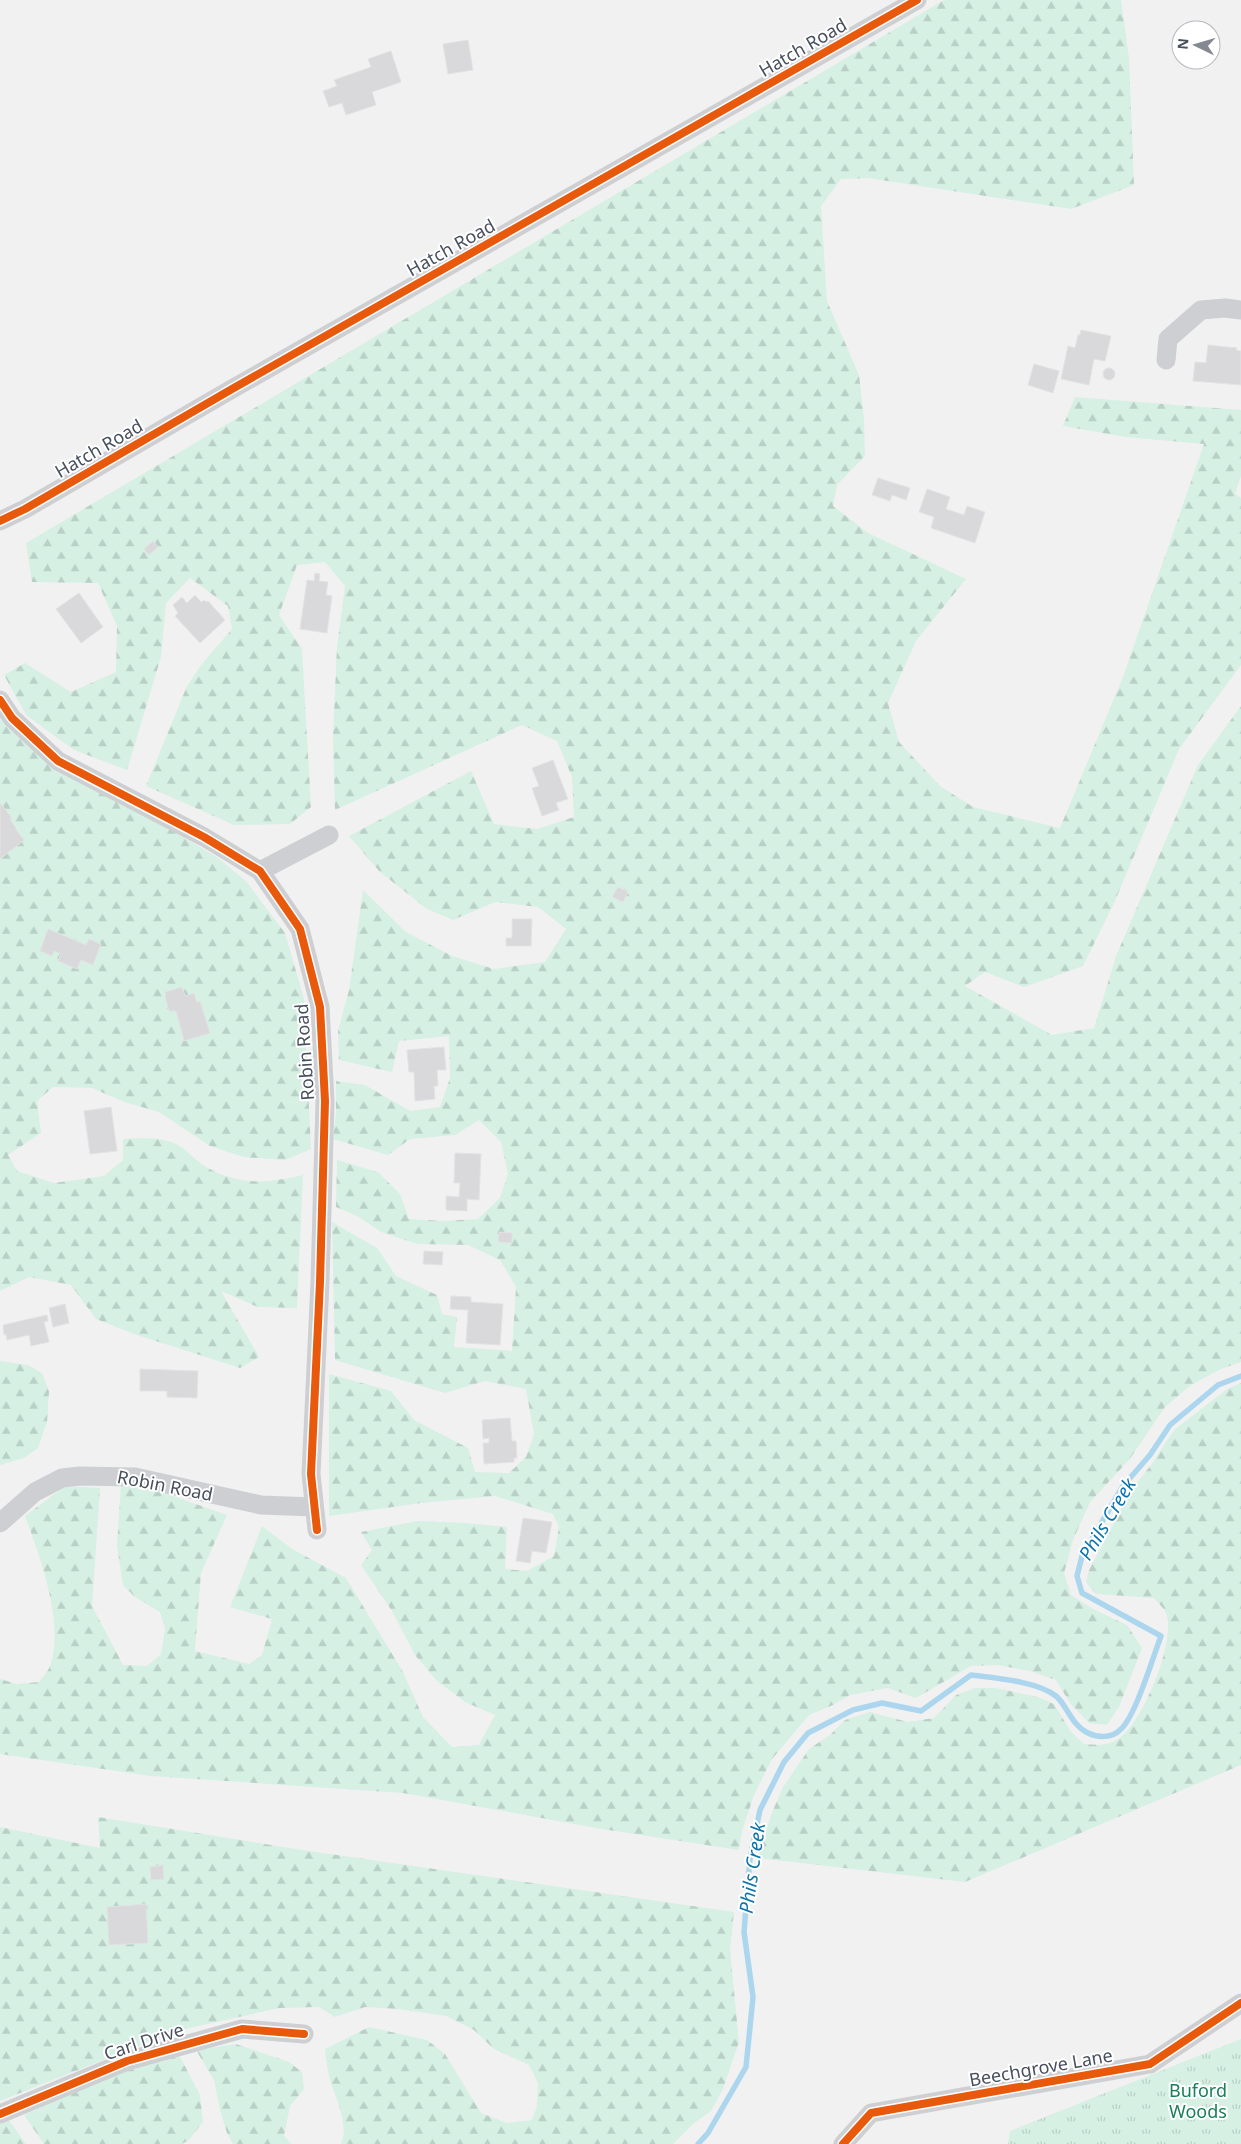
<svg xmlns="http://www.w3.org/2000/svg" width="1241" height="2144" font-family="'Noto Sans',sans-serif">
  <defs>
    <pattern id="grass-tufts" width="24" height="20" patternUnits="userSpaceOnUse" patternTransform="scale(1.25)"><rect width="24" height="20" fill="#d6f0e4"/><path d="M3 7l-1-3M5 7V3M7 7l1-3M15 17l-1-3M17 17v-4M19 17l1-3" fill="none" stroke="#b9d0c6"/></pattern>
    <pattern id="forest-firs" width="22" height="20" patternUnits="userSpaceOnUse" patternTransform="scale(1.25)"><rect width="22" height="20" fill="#d6f0e4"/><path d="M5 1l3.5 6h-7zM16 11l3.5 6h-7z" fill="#b9d0c6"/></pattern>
  </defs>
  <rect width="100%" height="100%" fill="#f2f1f1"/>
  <path fill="url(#grass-tufts)" d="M1241,2039V2144H1008L1010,2131Z"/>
  <path fill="url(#forest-firs)" d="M944,0H1121L1129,58L1134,185L1071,209L868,178L841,179L821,206L827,301L859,375L864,419L865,456L837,485L833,506L868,533L966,579L916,641L888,703L899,742L940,786L973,807L1060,828L1123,677L1204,444L1126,437L1063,426L1075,397L1241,410V476L1235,494L1241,498V665L1179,749L1115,901L1083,966L1024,987L985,972L965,986L1052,1035L1094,1028L1116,956L1198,765L1241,706V1362L1221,1369L1191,1385L1165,1407L1129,1460L1090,1502L1073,1540L1064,1573L1071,1595L1093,1609L1127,1625L1142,1648L1119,1707L1107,1725L1089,1723L1070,1703L1056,1680L1030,1671L997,1665L971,1666L916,1698L888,1688L850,1695L833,1705L809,1715L772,1759L754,1795L742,1831L739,1850L602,1829L403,1793L151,1776L0,1754V1679L17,1684L39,1682C43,1677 48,1671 50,1666C65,1623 40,1557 25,1516L65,1486L100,1488L92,1606L123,1665L147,1666L161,1654L165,1629L160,1612L135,1597L123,1585L117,1546L121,1482L153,1489L227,1515L201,1573L195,1651L249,1664L262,1655L272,1619L230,1607L262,1526L292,1549L346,1578L403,1672L423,1717L452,1747L479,1745L495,1715L465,1702L437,1681L415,1655L392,1611L361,1565L372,1550L361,1532L417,1521L465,1523L507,1527L505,1569L527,1571L554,1556L559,1527L553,1514L495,1496L421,1503L329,1516V1374L391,1391L414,1420L468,1448L475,1472L509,1473L526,1457L534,1434L526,1389L485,1381L445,1393L335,1360L332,1222L377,1248L396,1276L437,1295L442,1314L457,1317L454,1347L512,1351L516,1287L500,1260L468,1245L417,1244L381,1232L359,1217L336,1207L337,1160L378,1172L400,1194L409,1219L443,1221L478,1219L500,1198L508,1174L501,1142L479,1120L455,1135L410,1139L388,1155L333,1139L336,1113V1081L365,1085L410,1111L440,1107L450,1078L449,1036L399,1041L392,1072L339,1060L338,1031L349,990L363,890L406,932L452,956L494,969L545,962L566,929L538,907L495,902L453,920L427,909L380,872L349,836L471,771L494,824L537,829L574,817L572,777L557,741L522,725L335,810L333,736L337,647L345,586L325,562L297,565L279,615L302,649L311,807L290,824L234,825L146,786L187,686L201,665L232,629L228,606L190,578L166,603L161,657L127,770L74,750L26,715L4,675L25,663L71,692L116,672L117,626L98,583L32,582L26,543Z
    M0,715L150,817L218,858L246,881L285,933L304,999L311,1149L285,1160L244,1157L210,1146L159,1112L124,1102L92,1088L53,1087L37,1101L41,1133L8,1155L17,1171L54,1183L104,1176L123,1160V1139C137,1138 163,1137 176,1144C188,1150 197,1163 210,1169C242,1186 269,1183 303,1175L297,1308L258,1307L221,1291L259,1357L240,1368L137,1335L96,1319L71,1285L29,1277L0,1291Z
    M0,1361L28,1365L42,1373L49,1391L47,1422L38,1448L24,1458L0,1465Z
    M1241,1383V1765L965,1882L758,1858L771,1815L783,1787L809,1749L830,1735L845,1720L870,1712L908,1722L934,1718L956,1695L975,1688H996L1038,1697L1054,1704L1071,1732L1084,1744C1096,1745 1108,1746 1118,1739C1142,1724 1177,1640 1166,1613C1164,1608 1157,1602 1154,1598L1096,1594L1086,1582L1089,1570L1131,1490L1151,1465L1174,1430L1227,1389Z
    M98,1817L302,1850L734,1912L730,1950L739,2042L723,2089L711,2111L694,2123L673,2144H341C350,2123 334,2096 329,2076C327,2067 326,2058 325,2049L369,2027L427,2040L445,2054L481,2113L507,2123L532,2120L537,2106L538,2083L529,2065L494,2049L474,2030L446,2016L398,2009L365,2007L335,2017L319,2007L279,2008L176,2031L0,2101V1827L100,1848Z
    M236,2044L289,2062L302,2072L304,2089L290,2106L284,2136L291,2144H233L227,2133L220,2110L214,2080L196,2050Z
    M177,2051L200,2095L203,2122L189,2140L182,2144H44L24,2115L123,2069Z
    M8,2119L26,2144H0V2122Z"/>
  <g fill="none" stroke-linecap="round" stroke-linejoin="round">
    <path stroke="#abd6ee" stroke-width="5.5" d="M698,2144L708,2133L746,2067L753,1997L744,1932L750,1858L760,1810L784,1762L808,1733L853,1710L882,1703L921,1711L971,1675C994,1678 1037,1681 1056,1696C1067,1705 1071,1725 1088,1733C1098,1738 1112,1738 1120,1730C1135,1718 1153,1657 1161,1636L1082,1593L1077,1576L1082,1556L1123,1486L1150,1455L1170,1425L1218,1385L1241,1376"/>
  </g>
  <path fill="#d9d9db" stroke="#e3e3e4" d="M468,40L473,70L448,74L443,44Z
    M391,51L401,82L372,92L376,105L346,115L342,103L329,107L323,91L337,86L334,80L371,67L368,59Z
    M1081,330L1111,336L1105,361L1094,359L1089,385L1061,379L1068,346L1075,348L1078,335H1080Z
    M1208,345L1237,348L1236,350L1241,351V385L1193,381L1195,362L1206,363Z
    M1034,364L1059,371L1053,393L1028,385Z
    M1103 374a6 6 0 1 1 12 0a6 6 0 1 1-12 0Z
    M878,478L910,488L906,500L892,495L890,501L872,495Z
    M927,489L950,497L946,509L964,515L967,506L985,512L975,543L931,528L934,517L919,512Z
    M153,541L158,547L149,555L144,549Z
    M315,573L320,574L319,581L328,582L326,595L332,596L327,633L300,629L307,580L314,581Z
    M79,593L103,627L81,643L56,609Z
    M195,595L201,602L204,600L206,602L208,601L225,620L200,643L175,616L178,613L173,605L182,597L187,603Z
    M553,760L568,799L556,803L559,810L542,816L532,788L539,786L532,768Z
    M0,803L12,818L10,819L16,828H15L24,840L0,859Z
    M618,887L628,892L623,902L612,897Z
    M512,919H532L531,946H506V938H512Z
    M48,929L86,945L89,939L101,944L93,965L81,960L77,969L58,961L61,954L54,951L52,956L40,951Z
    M182,987L185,996L194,993L197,1002L200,1001L210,1033L184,1041L176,1011H169L165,996L166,995L165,992Z
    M444,1047L446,1070H437L438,1086H434L435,1099L415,1101L414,1072H409L407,1050Z
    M111,1107L117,1151L90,1154L84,1111Z
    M455,1153L481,1154L479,1200L467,1199V1211L446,1210V1196L459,1197L460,1183H454Z
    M499,1232L512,1233V1243L498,1242Z
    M424,1251L443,1252L442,1265L423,1264Z
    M451,1296L471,1297V1302L503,1304L500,1345L466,1343L468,1310L450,1309Z
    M65,1304L69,1323L53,1327L49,1308Z
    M47,1315L48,1321L44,1322L49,1342L31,1346L29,1335L7,1340L6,1334L4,1335L3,1325Z
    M140,1369L198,1371L197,1398L167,1397V1391H140Z
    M510,1418L512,1441H516L517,1458H514V1462L484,1464L483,1443H489V1438L483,1439L482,1420Z
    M523,1518L552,1522L546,1553L532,1551L530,1563L516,1561Z
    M163,1865L164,1879L151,1880L150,1867Z
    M146,1904L148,1943L109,1945L107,1907Z"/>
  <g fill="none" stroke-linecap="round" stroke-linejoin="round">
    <path stroke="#cdcfd2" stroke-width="19" d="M1166,360L1168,339L1201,310L1225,308L1241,310
      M0,521L25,509L232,389L917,0
      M0,700L12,718L58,761L204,837L260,871L300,929L320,1007L325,1101L320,1282L311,1474L317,1530
      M260,871L329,835
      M0,1523L35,1492L62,1478L80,1476L135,1477L261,1505L314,1507
      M0,2114L127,2061L242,2029L304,2034
      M843,2144L871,2113L1150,2064L1241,2003"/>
    <defs>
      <path id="cycleway" d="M0,521L25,509L232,389L917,0
        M0,700L12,718L58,761L204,837L260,871L300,929L320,1007L325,1101L320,1282L311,1474L317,1530
        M0,2114L127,2061L242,2029L304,2034
        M843,2144L871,2113L1150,2064L1241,2003"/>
    </defs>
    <use href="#cycleway" stroke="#fff" stroke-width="11"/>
    <use href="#cycleway" stroke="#e8590c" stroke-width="8"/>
  </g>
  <g text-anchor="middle" stroke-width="4" stroke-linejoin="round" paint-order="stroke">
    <g font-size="18" fill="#48505e" stroke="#fff">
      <text transform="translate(803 48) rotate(-30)" y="6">Hatch Road</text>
      <text transform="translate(451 248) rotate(-29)" y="6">Hatch Road</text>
      <text transform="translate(99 449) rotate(-30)" y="6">Hatch Road</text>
      <text transform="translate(305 1052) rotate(-94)" y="6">Robin Road</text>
      <text transform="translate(165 1486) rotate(11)" y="6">Robin Road</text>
      <text transform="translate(144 2042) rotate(-18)" y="6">Carl Drive</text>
      <text transform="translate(1041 2068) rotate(-10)" y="6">Beechgrove Lane</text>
    </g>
    <g font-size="18" fill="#17815b" stroke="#fff">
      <text x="1198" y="2097">Buford<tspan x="1198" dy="21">Woods</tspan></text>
    </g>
    <g font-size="19" font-style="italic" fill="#0c74ad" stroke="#fff">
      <text transform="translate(1107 1519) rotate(-59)" y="7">Phils Creek</text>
      <text transform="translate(752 1868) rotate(-82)" y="7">Phils Creek</text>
    </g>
  </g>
  <g transform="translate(1196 45) rotate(275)"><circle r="24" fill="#ffffff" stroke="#b6b9bf"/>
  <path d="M0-4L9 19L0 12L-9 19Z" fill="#848891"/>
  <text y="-8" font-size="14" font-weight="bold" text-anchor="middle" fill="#48505e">N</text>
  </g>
</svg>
